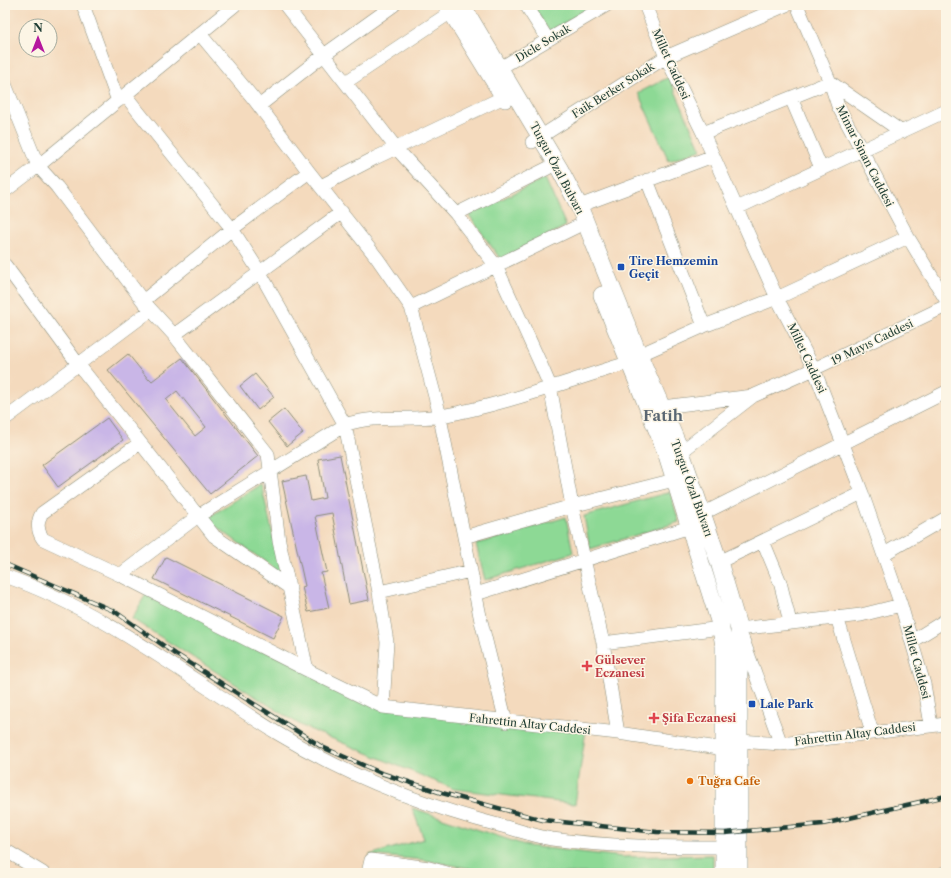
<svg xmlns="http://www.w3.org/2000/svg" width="951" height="878" font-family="'Libre Caslon Text',serif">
  <rect width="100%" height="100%" fill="#fcf5e5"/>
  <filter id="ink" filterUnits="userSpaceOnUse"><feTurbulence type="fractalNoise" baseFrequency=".025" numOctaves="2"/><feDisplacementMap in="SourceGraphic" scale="8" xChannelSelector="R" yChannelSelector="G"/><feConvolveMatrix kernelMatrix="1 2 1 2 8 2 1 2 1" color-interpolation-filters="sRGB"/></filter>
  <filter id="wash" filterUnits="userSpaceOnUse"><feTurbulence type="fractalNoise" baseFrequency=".012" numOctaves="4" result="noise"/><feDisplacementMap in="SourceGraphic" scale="16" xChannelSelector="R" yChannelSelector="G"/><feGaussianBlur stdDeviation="0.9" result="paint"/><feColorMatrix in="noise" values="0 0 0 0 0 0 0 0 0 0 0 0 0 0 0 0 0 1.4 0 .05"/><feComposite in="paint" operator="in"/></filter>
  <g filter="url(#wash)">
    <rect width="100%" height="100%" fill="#f4dabd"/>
    <path fill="#8dd995" stroke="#568b64" d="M533,5H595L549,32Z
      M669,77L701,150L669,161L638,93Z
      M545,178L566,226L501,260L469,215Z
      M261,484L281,569L279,572L211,523L209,517Z
      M670,492L679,522L590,549L584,516Z
      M566,517L573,553L485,580L476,544Z
      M148,590L383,707L586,730L575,804L454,789L302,726L132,619Z
      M412,808L528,846L623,857L713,855V873H495L424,860L369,855L424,839Z"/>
    <g id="blocks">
      <path fill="#c9b6e7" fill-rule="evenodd" d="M128,354L149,380L150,379L152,381L182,358L258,456L210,494L108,370ZM177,391L206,427L195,436L166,400Z
        M255,374L274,397L258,410L240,386Z
        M284,409L303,433L287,446L268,422Z
        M107,418L123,440L58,487L42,465Z
        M340,455L369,600L349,604L332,513L315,516L327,572L321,573L329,608L308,612L302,587L305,586L282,481L306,476L311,501L325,498L318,459Z
        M166,557L284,616L273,638L154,579Z"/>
    </g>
  </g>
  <g filter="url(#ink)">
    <use href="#blocks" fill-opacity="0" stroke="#8a8c78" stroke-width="1"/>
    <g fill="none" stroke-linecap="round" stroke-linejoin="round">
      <defs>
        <path id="minor" d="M83,5L118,101
          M285,5L397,149L456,214L496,266L541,365L550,386L572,506L603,643L618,733
          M526,5L548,40
          M645,5L666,57L703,133L777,298L814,369L862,493L901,605L924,684L931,725
          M797,5L830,82L838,106L908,237L946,300
          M200,34L253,98L309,172L377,258L411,307L438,408L481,621L506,722
          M500,68L607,5
          M346,82L451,12
          M5,84L38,166L57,187L143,301L174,335L268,454L279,541L307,670L383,707L618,733L725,749
          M125,95L232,229L259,271L345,425L379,592L387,642L383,707
          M791,98L821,168
          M259,106L324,55L394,5
          M703,133L830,82L902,132
          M532,142L666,57L786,5
          M647,180L704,326
          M321,186L375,158L504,97
          M5,191L38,166L235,5
          M579,206L713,156
          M737,208L946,111
          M456,214L548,168
          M5,265L78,364L214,536L290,588
          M143,301L232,229L309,172
          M411,307L576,227
          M174,335L342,212
          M639,355L704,326L777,298L908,237
          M662,407L753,396
          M5,419L151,310
          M681,452L753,396L814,369L946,306
          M702,514L946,392
          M464,537L572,506L674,480
          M763,541L780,582L790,622
          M884,554L946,518
          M719,562L862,493
          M120,575L43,539C37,531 37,521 42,513L140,443
          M5,576C105,611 188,678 277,733C346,775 424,806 502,826C518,830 535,836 552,839C609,847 667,847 724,847
          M379,592L471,571
          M476,594L690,527
          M837,617L872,732
          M912,641L946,620
          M603,643L721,628
          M307,670L120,575L198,516L345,425C376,414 409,421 441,416C504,405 567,381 628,363
          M740,741L781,744L946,724
          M781,744L739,629L861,615L901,605
          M5,850L43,873
          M368,873L371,860L429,868L447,873
          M944,873L946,872"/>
        <path id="major" d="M447,5L505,99
          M462,5L559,168L579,206L639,355L681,452L719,562L739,629V873
          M602,295L666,452L720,624L724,646V873"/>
      </defs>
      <use href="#minor" stroke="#8a8c78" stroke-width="14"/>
      <use href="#major" stroke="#8a8c78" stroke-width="18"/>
      <use href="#minor" stroke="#fff" stroke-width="13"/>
      <use href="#major" stroke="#fff" stroke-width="17"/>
      <defs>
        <path id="rail" d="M5,564L114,611L177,655L322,747L381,773L442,793L543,820L657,832L725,833L823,824L946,796"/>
      </defs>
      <use href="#rail" stroke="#1f3d34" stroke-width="4.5"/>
      <use href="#rail" stroke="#fcf5e5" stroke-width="3" stroke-dasharray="9" stroke-linecap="butt"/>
    </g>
  </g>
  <g fill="#1a4fb4" stroke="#fcf5e5" stroke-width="1.5">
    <rect x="617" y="263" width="8" height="8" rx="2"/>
    <rect x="748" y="700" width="8" height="8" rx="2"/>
  </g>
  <g fill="#e0444e" stroke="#fcf5e5" stroke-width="1.5">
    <path d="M585 660h4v4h4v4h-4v4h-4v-4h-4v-4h4z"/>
    <path d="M652 712h4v4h4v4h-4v4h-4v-4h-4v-4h4z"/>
  </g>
  <circle fill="#e8710a" stroke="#fcf5e5" stroke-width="1.5" cx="690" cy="781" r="4"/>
  <g text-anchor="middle" stroke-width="3" stroke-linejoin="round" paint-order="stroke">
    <g font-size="11" fill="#1f3d34" stroke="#fcf5e5">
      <text transform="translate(543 43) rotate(-31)" y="4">Dicle Sokak</text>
      <text transform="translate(671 64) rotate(66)" y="4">Millet Caddesi</text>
      <text transform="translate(613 90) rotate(-32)" y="4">Faik Berker Sokak</text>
      <text transform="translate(865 156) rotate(63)" y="4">Mimar Sinan Caddesi</text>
      <text transform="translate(557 168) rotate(62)" y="4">Turgut Özal Bulvarı</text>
      <text transform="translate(872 342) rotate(-26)" y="4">19 Mayıs Caddesi</text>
      <text transform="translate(807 358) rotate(65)" y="4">Millet Caddesi</text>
      <text transform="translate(692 488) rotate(70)" y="4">Turgut Özal Bulvarı</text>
      <text transform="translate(917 662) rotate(75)" y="4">Millet Caddesi</text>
      <text transform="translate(530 724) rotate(6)" y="4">Fahrettin Altay Caddesi</text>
      <text transform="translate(855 734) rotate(-7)" y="4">Fahrettin Altay Caddesi</text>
    </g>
    <g font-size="11" font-weight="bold" fill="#164399" stroke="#fcf5e5" text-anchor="start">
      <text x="629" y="265">Tire Hemzemin<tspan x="629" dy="13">Geçit</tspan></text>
      <text x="760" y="708">Lale Park</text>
    </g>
    <g font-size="11" font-weight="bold" fill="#be3a42" stroke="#fcf5e5" text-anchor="start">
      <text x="595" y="664">Gülsever<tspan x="595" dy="13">Eczanesi</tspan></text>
      <text x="662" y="722">Şifa Eczanesi</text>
    </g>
    <g font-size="11" font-weight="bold" fill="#c56008" stroke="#fcf5e5" text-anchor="start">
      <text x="698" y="785">Tuğra Cafe</text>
    </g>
    <g font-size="15" font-weight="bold" fill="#5a6773" stroke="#fcf5e5">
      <text x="663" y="421">Fatih</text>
    </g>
  </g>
  <rect width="951" height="878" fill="none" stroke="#fcf5e5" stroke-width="20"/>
  <g transform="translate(38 38)"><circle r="19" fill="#fcf5e5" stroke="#a4ab9e"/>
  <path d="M0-3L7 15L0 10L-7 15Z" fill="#b5179e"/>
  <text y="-6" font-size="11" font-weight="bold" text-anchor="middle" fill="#1f3d34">N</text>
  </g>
</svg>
